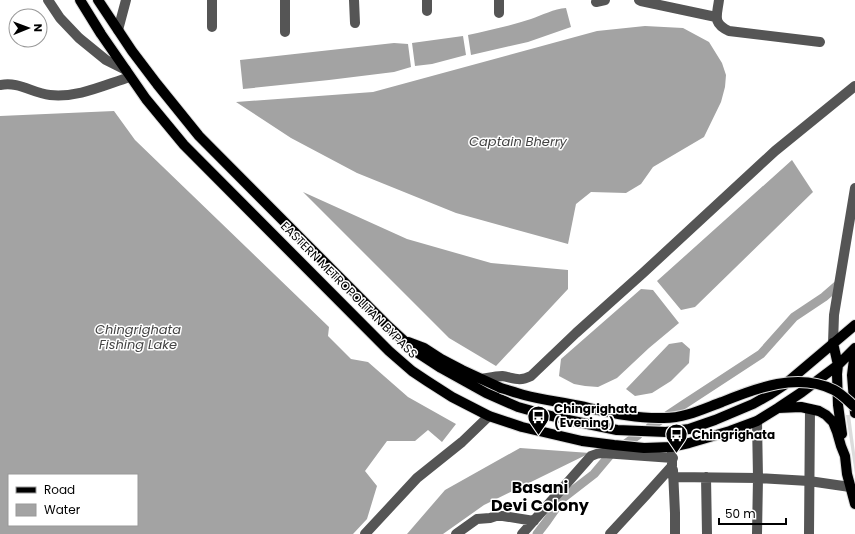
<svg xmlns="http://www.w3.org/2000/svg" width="855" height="534" font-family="Poppins,sans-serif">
  <rect width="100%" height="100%" fill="#fff"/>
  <path fill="#dcdcdc" d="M846,415H850L855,453V474Z"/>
  <path fill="#a3a3a3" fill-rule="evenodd" d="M566,8L571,27L528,42L471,55L468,35C489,30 510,26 531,19C542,15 554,9 566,8Z
    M645,26L683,28L709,42L722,63L726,75L725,87L721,102L704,137L653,167L641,184L626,193L591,192L576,204L568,244L456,213L357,173L291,138L236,102L373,92L597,31Z
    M463,36L466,55L432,64L415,66L412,43Z
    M394,43L408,44L411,67L394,72L329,80L243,89L240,60Z
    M114,111L135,140L329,327L328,336L351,359L368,362L408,397L456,424L442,442L428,430L415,441H387L365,471L377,486L367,519L353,534H0V116ZM9,475H137V525H9Z
    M792,160L813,192L695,307L681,310L657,281Z
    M303,192L407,239L491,263L568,270V289L496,366L449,338Z
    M641,289L653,290L679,323L649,348L617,378L598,387L585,386L574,384L559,376L561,359Z
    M682,342L690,349L689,363L671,381L652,393L635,396L626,389L669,344Z
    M520,448L590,453L484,505L443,534H407L445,490Z"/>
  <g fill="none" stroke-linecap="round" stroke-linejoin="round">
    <path stroke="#a3a3a3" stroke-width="9" d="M650,427L683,405L761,354L794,317L824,297L839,284
      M537,534L547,521L563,498L594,474L610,455L638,435"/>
    <defs>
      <path id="major" d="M80,0L101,34L146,99L184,145L389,351L412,371L427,381L452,397L489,416L522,427L582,441L614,445L644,448L671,447L689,443L730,431L757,421L778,408L802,392L838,365L855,348
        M98,0L132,51L157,84L199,136L388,326L415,351L441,368L486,393L518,407L543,414L568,420L617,430L666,432L689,429L715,420L753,404L769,395L784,385L855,325
        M408,342L424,348L441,359L462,370L501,388
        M833,343L838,365L837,374L838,405L842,434
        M855,351L852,375L855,413
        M778,408L801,407L819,411L826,415L833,422L837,432L841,446L845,456L847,474L855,504"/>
    </defs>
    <use href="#major" stroke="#dbdbdb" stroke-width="12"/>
    <path stroke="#555" stroke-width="10" d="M48,0L60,18L79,38L106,60L126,70
      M212,0V27
      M354,0L355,23
      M427,0V11
      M499,0V13
      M639,0L641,1L716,17
      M719,0C717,16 712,23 729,31L820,42
      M596,2L605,0
      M118,30L126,0
      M285,32V0
      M0,85C19,81 32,93 50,95C78,98 104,85 130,77
      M833,343L834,315L855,188
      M482,379C488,378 495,376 502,376C514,378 519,382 531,376L576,333L643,273L775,151L855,86
      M673,470L675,513V534
      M673,477L758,478L809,481L850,487
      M706,477L707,534
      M365,534L417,478L462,442L489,416
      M456,534L477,519L490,518L496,516H503L534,521
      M522,534L591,456C595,454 598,453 603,453L673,458
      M610,534L646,495L672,466V452
      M757,534L758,478L757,421
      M809,534L810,409"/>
    <use href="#major" stroke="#000" stroke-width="10"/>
    <defs>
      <path id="major-bridge" d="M501,388C508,390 516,393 524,395C542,400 562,402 580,406C608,412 636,419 664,418C685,418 703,409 722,402C756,388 798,372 834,390C842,394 848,401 855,407"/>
    </defs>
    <use href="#major-bridge" stroke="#dbdbdb" stroke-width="12" stroke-linecap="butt"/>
    <use href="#major-bridge" stroke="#000" stroke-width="10"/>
  </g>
  <defs>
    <symbol id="bus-pin" viewBox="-11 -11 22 30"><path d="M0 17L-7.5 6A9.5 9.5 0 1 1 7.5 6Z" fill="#000" stroke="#fff"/><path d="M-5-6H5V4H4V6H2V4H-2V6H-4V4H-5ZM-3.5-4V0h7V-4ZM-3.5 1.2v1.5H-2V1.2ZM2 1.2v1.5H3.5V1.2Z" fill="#fff"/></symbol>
  </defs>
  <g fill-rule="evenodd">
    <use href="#bus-pin" x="526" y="404" width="25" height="34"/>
    <use href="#bus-pin" x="664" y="422" width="25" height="34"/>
  </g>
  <g text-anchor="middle" stroke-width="3" stroke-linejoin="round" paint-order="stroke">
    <g font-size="12" fill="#000" stroke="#fff">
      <text transform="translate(349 290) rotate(45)" y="4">EASTERN METROPOLITAN BYPASS</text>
    </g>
    <g font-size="12" font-weight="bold" fill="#000" stroke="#fff" text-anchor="start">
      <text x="554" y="413">Chingrighata<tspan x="554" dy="14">(Evening)</tspan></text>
      <text x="692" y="439">Chingrighata</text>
    </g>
    <g font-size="13" font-style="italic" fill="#444" stroke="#fff">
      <text x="518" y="146">Captain Bherry</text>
      <text x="138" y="334">Chingrighata<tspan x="138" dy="15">Fishing Lake</tspan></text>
    </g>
    <g font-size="16" font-weight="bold" fill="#000" stroke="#fff">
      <text x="540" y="493">Basani<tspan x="540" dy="18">Devi Colony</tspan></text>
    </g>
  </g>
  <rect x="8" y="474" width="130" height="52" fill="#ffffff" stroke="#999999"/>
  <rect x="16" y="487" width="20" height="6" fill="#000000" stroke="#999999"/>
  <text x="44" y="494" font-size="12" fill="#000000">Road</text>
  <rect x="16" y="504" width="20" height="12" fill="#a3a3a3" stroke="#999999"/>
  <text x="44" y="514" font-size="12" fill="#000000">Water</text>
  <g transform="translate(28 28) rotate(89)"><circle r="19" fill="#ffffff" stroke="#999999"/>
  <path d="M0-3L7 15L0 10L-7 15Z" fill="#000000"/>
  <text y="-6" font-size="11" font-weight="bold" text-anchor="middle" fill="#000000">N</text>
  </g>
  <path d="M719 518v6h67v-6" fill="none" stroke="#000000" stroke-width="2"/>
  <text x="725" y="518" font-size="12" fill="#000000" stroke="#ffffff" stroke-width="3" paint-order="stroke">50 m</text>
</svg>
